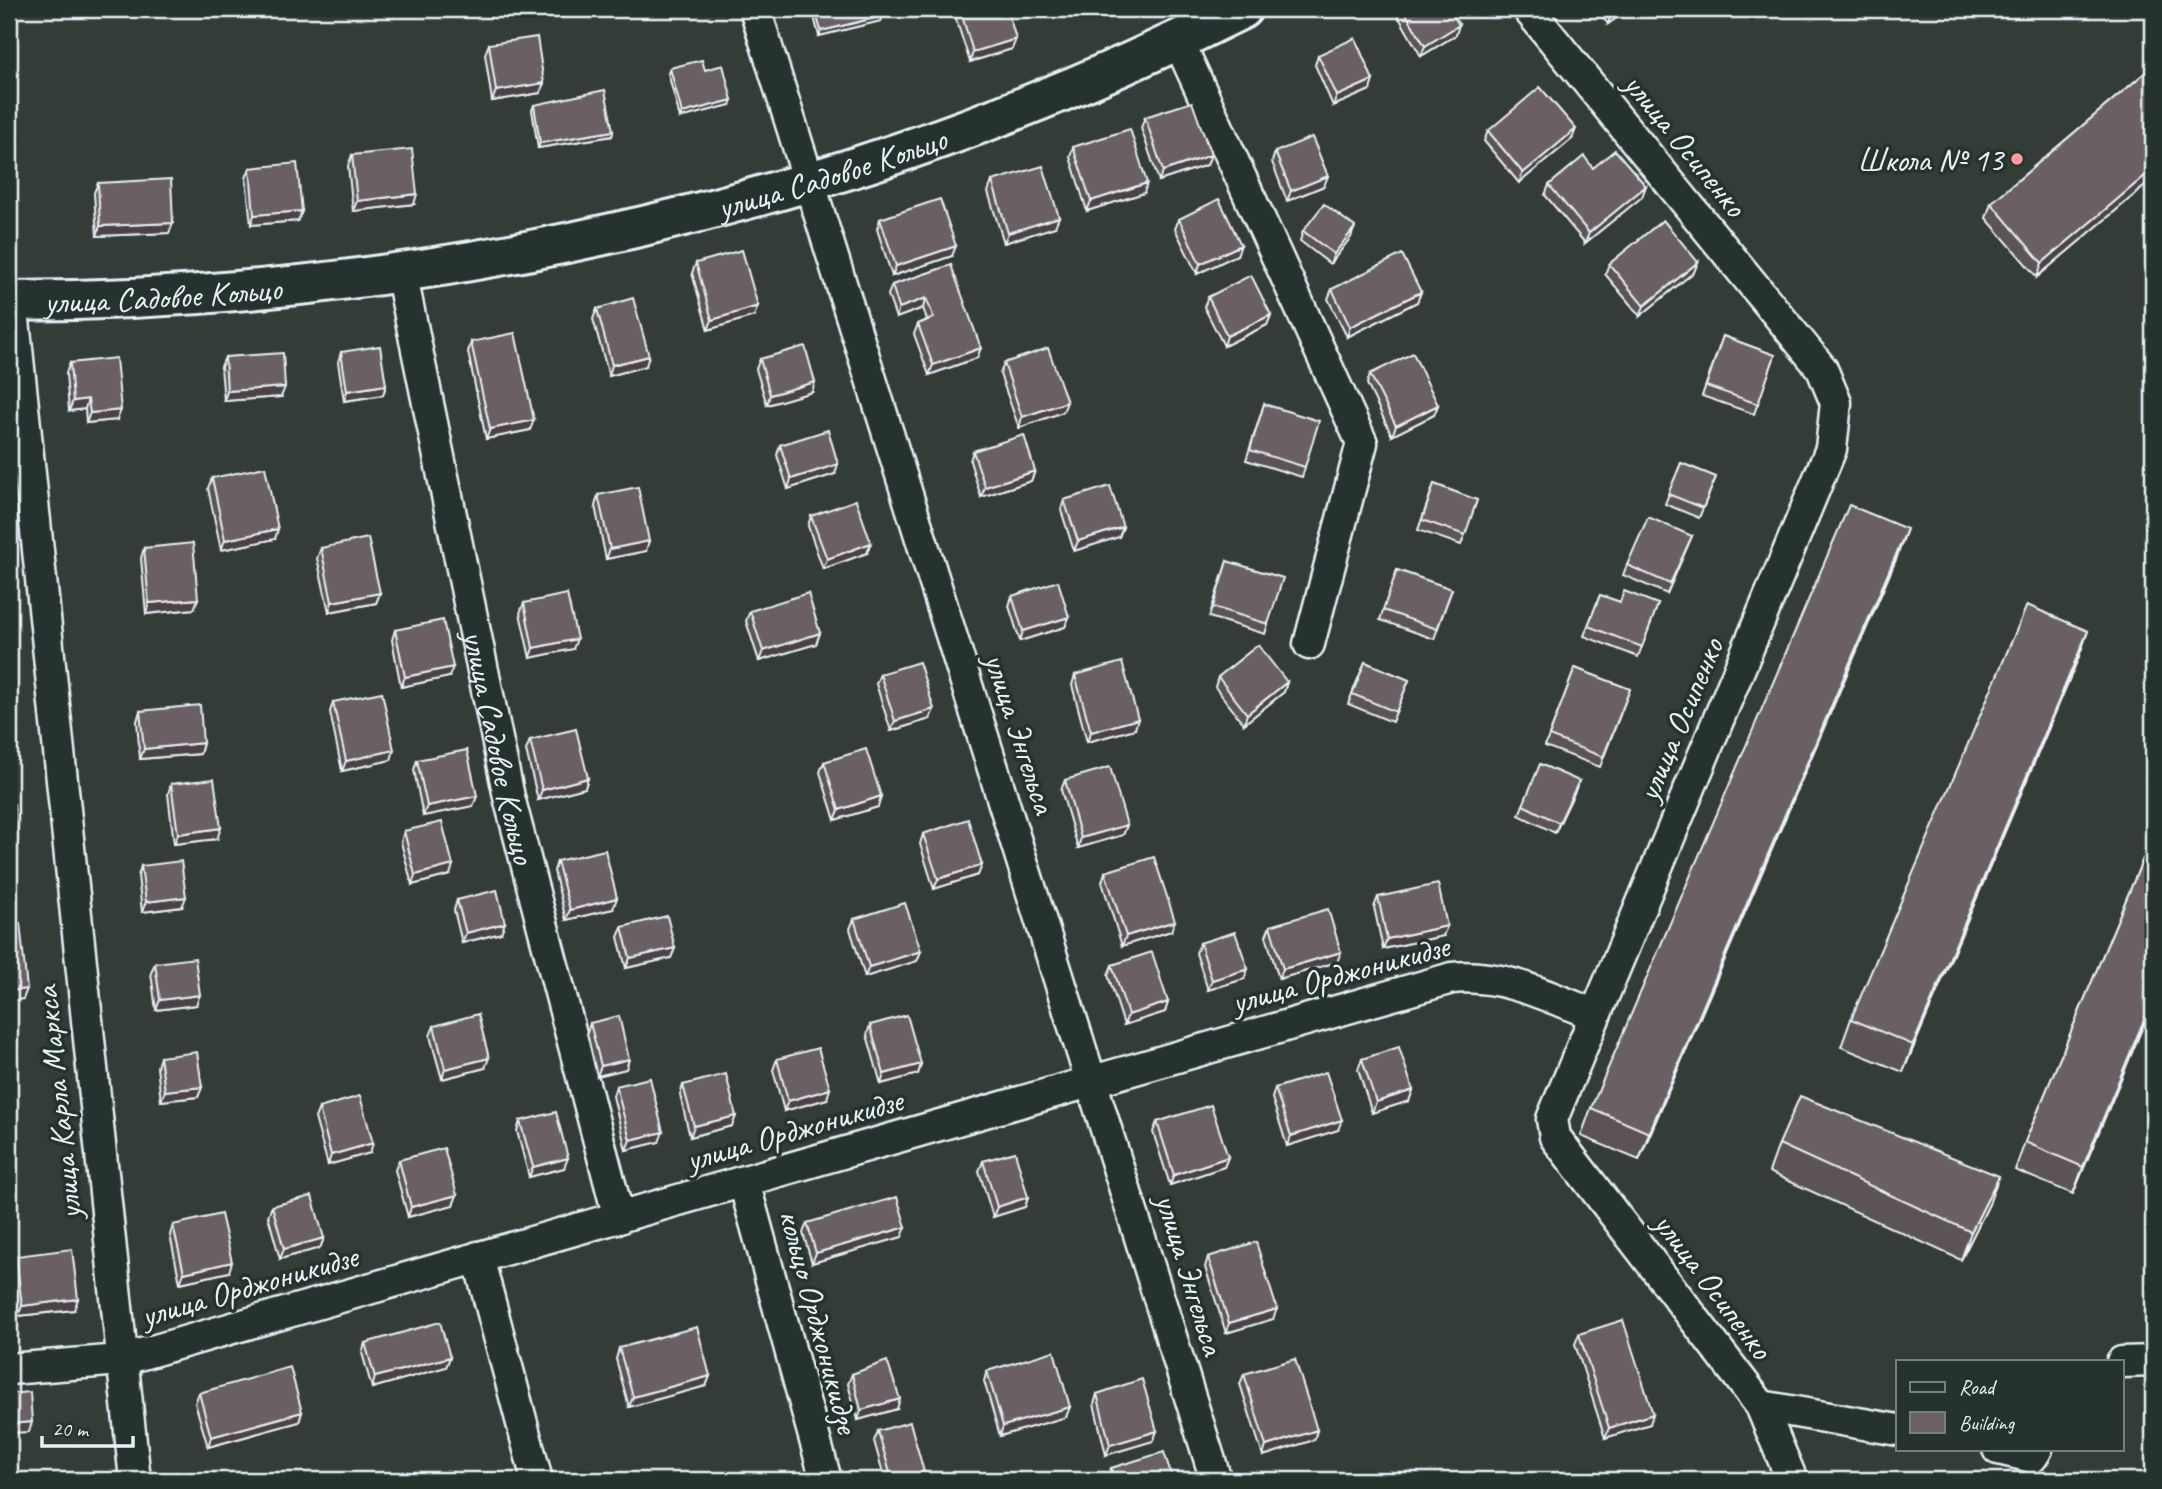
<svg xmlns="http://www.w3.org/2000/svg" width="2162" height="1489" font-family="Caveat,sans-serif">
  <rect width="100%" height="100%" fill="#343c38"/>
  <filter id="ink" filterUnits="userSpaceOnUse"><feTurbulence type="fractalNoise" baseFrequency=".0143" numOctaves="2"/><feDisplacementMap in="SourceGraphic" scale="14" xChannelSelector="R" yChannelSelector="G"/><feConvolveMatrix kernelMatrix="1 2 1 2 8 2 1 2 1" color-interpolation-filters="sRGB"/></filter>
  <g filter="url(#ink)">
    <g fill="none" stroke-linecap="round" stroke-linejoin="round">
      <defs>
        <g id="street">
          <path d="M755,9L1216,1480"/>
          <path d="M1528,9L1822,369L1836,403L1831,449L1552,1119L1555,1137L1761,1406L1792,1480"/>
          <path d="M1178,40L1362,443L1309,644"/>
          <path id="s1" d="M401,272L509,797L619,1218"/>
          <path d="M12,301L135,1480"/>
          <path d="M744,1182L826,1480"/>
          <path d="M478,1257L537,1480"/>
          <path d="M2122,1362L2153,1361"/>
          <path d="M9,1369L121,1360L1452,978C1503,973 1549,997 1595,1015"/>
          <path d="M1761,1406L1898,1430"/>
          <path d="M1998,1449L2032,1457L2037,1449"/>
        </g>
        <g id="secondary">
          <path id="s2" d="M9,301C433,300 863,200 1242,9"/>
        </g>
      </defs>
      <use href="#street" stroke="#e8f1f8" stroke-width="35"/>
      <use href="#secondary" stroke="#e8f1f8" stroke-width="44"/>
      <use href="#street" stroke="#26332d" stroke-width="30"/>
      <use href="#secondary" stroke="#26332d" stroke-width="38"/>
    </g>
    <path fill="#5c5355" stroke="#e8f1f8" stroke-width="2" d="M812,9H882L883,16L881,21L819,36Z
      M956,9H1007L1012,49L970,62L954,13Z
      M1401,9H1450L1456,35L1421,56L1398,16Z
      M1597,9H1629L1608,24Z
      M489,44L544,83L540,93L492,101L485,54Z
      M1318,55L1370,90L1333,106L1315,65Z
      M2153,66V179L2037,277L1986,218L1991,203Z
      M670,68L705,70L730,105L680,118L668,73Z
      M534,105L613,131L612,136L538,148L532,110Z
      M1145,117L1207,165L1159,181L1141,128Z
      M1488,131L1572,139L1519,183L1484,141Z
      M1073,147L1144,193L1087,211L1070,157Z
      M1275,152L1324,186L1287,201L1272,162Z
      M352,155L414,204L353,211L348,166Z
      M250,168L302,211L298,221L251,225L246,178Z
      M1593,168L1642,197L1585,243L1545,195L1549,185Z
      M992,181L1055,227L1004,243L988,192Z
      M98,183L173,223L169,233L97,236L94,193Z
      M880,219L952,256L892,276L877,229Z
      M1179,219L1237,255L1197,274L1175,229Z
      M1303,231L1351,237L1330,264L1300,241Z
      M1698,262L1694,272L1640,316L1605,274L1609,264Z
      M696,263L754,316L708,330L692,273Z
      M951,265L977,358L929,375L914,334L918,324L927,320L923,308L896,318L888,295L892,285Z
      M1332,289L1421,292L1417,302L1347,337L1328,299Z
      M1208,297L1271,315L1267,325L1224,346L1204,307Z
      M597,309L646,366L609,376L593,319Z
      M1723,336L1775,355L1754,414L1702,396Z
      M471,342L530,430L486,439L468,352Z
      M341,352L386,385L383,395L344,401L338,362Z
      M225,357L281,397L224,401L221,367Z
      M760,359L812,392L767,405L756,369Z
      M70,363L117,420L86,423L85,409L69,411L66,373Z
      M1004,363L1063,412L1019,428L1000,374Z
      M1370,374L1438,405L1434,415L1392,436L1367,384Z
      M1264,404L1305,467L1302,477L1246,460Z
      M780,445L835,474L788,489L777,455Z
      M973,451L1035,471L1031,481L981,497L970,461Z
      M1681,463L1716,477L1699,518L1665,504Z
      M212,478L275,539L221,550L208,488Z
      M1434,484L1477,500L1461,545L1418,530Z
      M598,495L646,551L606,559L595,506Z
      M1064,500L1123,527L1119,537L1074,551L1061,510Z
      M811,516L867,553L823,569L808,526Z
      M1692,536L1667,594L1623,575L1627,565Z
      M144,548L194,609L146,614L141,558Z
      M321,548L380,593L376,603L329,612L317,558Z
      M1897,557L1639,1160L1581,1136L1591,1108Z
      M1227,561L1268,624L1265,634L1209,617Z
      M1397,570L1452,589L1434,639L1380,620Z
      M1600,595L1620,602L1658,604L1638,657L1584,636Z
      M1012,596L1069,617L1065,627L1020,641L1009,606Z
      M524,603L573,649L530,658L520,613Z
      M750,611L820,633L816,644L759,661L746,621Z
      M395,630L449,677L401,687L392,640Z
      M2088,631L2078,659L1903,1072L1841,1047L1851,1019Z
      M1365,662L1409,680L1392,722L1348,704Z
      M1575,668L1630,689L1600,767L1545,746Z
      M880,674L930,719L891,731L876,684Z
      M1075,675L1135,729L1087,742L1072,685Z
      M1218,677L1287,682L1284,692L1244,724L1215,687Z
      M333,702L391,760L342,771L330,712Z
      M140,711L203,743L200,754L140,759L137,721Z
      M530,740L588,778L585,788L538,800L526,750Z
      M417,760L477,796L473,806L423,816L414,770Z
      M824,762L881,796L878,807L835,820L820,772Z
      M1065,780L1127,825L1123,835L1078,848L1061,790Z
      M1579,781L1555,833L1519,815L1523,805Z
      M171,784L217,839L174,844L168,794Z
      M404,831L450,875L412,885L401,842Z
      M923,834L982,865L978,875L934,889L920,844Z
      M2153,835V1002L2073,1194L2015,1170L2025,1142Z
      M557,861L613,909L566,920L554,871Z
      M141,866L182,907L142,912L138,876Z
      M1105,872L1171,931L1122,946L1102,882Z
      M1378,897L1443,936L1383,949L1374,907Z
      M457,900L501,933L462,943L454,910Z
      M854,919L921,951L917,961L865,977L850,929Z
      M1270,926L1337,962L1279,979L1266,936Z
      M622,927L675,948L671,958L626,968L618,937Z
      M1200,943L1244,979L1208,990L1196,953Z
      M155,963L196,1005L156,1010L151,973Z
      M1112,965L1168,1002L1165,1012L1124,1025L1108,975Z
      M590,1023L629,1059L626,1069L597,1076L587,1033Z
      M870,1025L921,1064L918,1074L881,1084L867,1035Z
      M434,1026L485,1068L442,1079L430,1036Z
      M160,1057L202,1087L198,1097L161,1101L157,1067Z
      M777,1059L827,1099L784,1111L773,1070Z
      M1362,1059L1413,1090L1409,1101L1372,1113L1358,1069Z
      M683,1085L736,1116L732,1126L690,1137L680,1095Z
      M616,1086L659,1142L626,1150L613,1096Z
      M1275,1088L1338,1130L1287,1146L1272,1098Z
      M319,1108L370,1153L328,1165L315,1118Z
      M520,1121L564,1168L529,1177L517,1131Z
      M1157,1122L1228,1157L1224,1167L1170,1185L1153,1132Z
      M1779,1144L1989,1204L1961,1260L1769,1172Z
      M399,1160L457,1195L453,1205L408,1217L395,1170Z
      M983,1161L1028,1197L1025,1207L993,1217L979,1171Z
      M272,1206L324,1238L320,1248L280,1259L268,1216Z
      M807,1223L902,1237L812,1263L803,1233Z
      M173,1225L229,1272L180,1283L170,1235Z
      M16,1256L74,1310L18,1316L12,1266Z
      M1208,1257L1273,1319L1226,1333L1205,1267Z
      M1579,1334L1650,1424L1605,1438L1575,1344Z
      M365,1343L450,1357L446,1367L372,1388L362,1353Z
      M619,1348L710,1376L706,1386L629,1407L616,1359Z
      M987,1371L1066,1417L1000,1436L984,1381Z
      M852,1374L897,1409L858,1420L848,1384Z
      M1244,1374L1317,1430L1314,1440L1263,1456L1240,1384Z
      M199,1393L302,1412L299,1422L208,1447L195,1403Z
      M1097,1394L1157,1431L1153,1441L1106,1455L1094,1404Z
      M878,1431L924,1472L921,1480H885L874,1441Z
      M1111,1468L1173,1480H1108V1479Z"/>
    <path fill="#4b4345" stroke="#e8f1f8" stroke-width="2" d="M1613,9H1629L1608,24Z
      M883,16L881,21L819,36L821,31Z
      M1459,25L1456,35L1421,56L1425,46Z
      M1016,39L1012,49L970,62L973,52Z
      M1373,80L1370,90L1333,106L1337,96Z
      M544,83L540,93L492,101L496,91Z
      M732,100L730,105L680,118L682,113Z
      M1576,129L1572,139L1519,183L1523,173Z
      M613,131L612,136L538,148L540,143Z
      M1211,155L1207,165L1159,181L1163,171Z
      M2153,169V179L2037,277L2042,263Z
      M1328,176L1324,186L1287,201L1291,191Z
      M1147,183L1144,193L1087,211L1091,201Z
      M1646,186L1642,197L1585,243L1589,233Z
      M417,194L414,204L353,211L357,201Z
      M302,211L298,221L251,225L254,215Z
      M1059,217L1055,227L1004,243L1008,233Z
      M173,223L169,233L97,236L100,226Z
      M9,225H14L10,235H9Z
      M1355,227L1351,237L1330,264L1334,254Z
      M1241,245L1237,255L1197,274L1200,264Z
      M956,246L952,256L892,276L896,266Z
      M1698,262L1694,272L1640,316L1644,306Z
      M1421,292L1417,302L1347,337L1350,327Z
      M926,298L923,308L896,318L899,308Z
      M758,306L754,316L708,330L712,320Z
      M1271,315L1267,325L1224,346L1227,336Z
      M981,348L977,358L929,375L933,365Z
      M649,356L646,366L609,376L612,365Z
      M815,382L812,392L767,405L770,395Z
      M386,385L383,395L344,401L347,391Z
      M285,387L281,397L224,401L227,391Z
      M88,399L85,409L69,411L73,401Z
      M1067,402L1063,412L1019,428L1022,417Z
      M1438,405L1434,415L1392,436L1396,426Z
      M121,410L117,420L86,423L90,413Z
      M534,420L530,430L486,439L490,429Z
      M838,464L835,474L788,489L791,479Z
      M1035,471L1031,481L981,497L985,487Z
      M1123,527L1119,537L1074,551L1078,541Z
      M278,529L275,539L221,550L225,540Z
      M1907,529L1897,557L1639,1160L1649,1133Z
      M649,541L646,551L606,559L610,549Z
      M871,543L867,553L823,569L827,559Z
      M380,593L376,603L329,612L332,602Z
      M198,599L194,609L146,614L149,603Z
      M1069,617L1065,627L1020,641L1023,631Z
      M2088,631L2078,659L1903,1072L1913,1045Z
      M820,633L816,644L759,661L763,651Z
      M577,639L573,649L530,658L533,648Z
      M453,667L449,677L401,687L405,677Z
      M1287,682L1284,692L1244,724L1247,714Z
      M934,709L930,719L891,731L895,721Z
      M1138,719L1135,729L1087,742L1091,732Z
      M203,743L200,754L140,759L144,749Z
      M394,750L391,760L342,771L346,761Z
      M588,778L585,788L538,800L542,790Z
      M1579,781L1575,791L1555,833L1559,823Z
      M477,796L473,806L423,816L427,806Z
      M881,796L878,807L835,820L839,810Z
      M1127,825L1123,835L1078,848L1081,838Z
      M221,828L217,839L174,844L178,834Z
      M17,841L14,851H9V842Z
      M453,865L450,875L412,885L415,875Z
      M982,865L978,875L934,889L938,879Z
      M186,897L182,907L142,912L146,902Z
      M617,898L613,909L566,920L570,910Z
      M1175,921L1171,931L1122,946L1126,936Z
      M505,923L501,933L462,943L466,933Z
      M1447,926L1443,936L1383,949L1387,939Z
      M675,948L671,958L626,968L630,958Z
      M921,951L917,961L865,977L869,967Z
      M1341,952L1337,962L1279,979L1283,969Z
      M1248,969L1244,979L1208,990L1212,980Z
      M27,989L23,999L9,1001V991Z
      M200,995L196,1005L156,1010L160,1000Z
      M2153,998V1002L2073,1194L2083,1167Z
      M1168,1002L1165,1012L1124,1025L1128,1015Z
      M489,1058L485,1068L442,1079L445,1069Z
      M629,1059L626,1069L597,1076L601,1066Z
      M921,1064L918,1074L881,1084L884,1074Z
      M202,1087L198,1097L161,1101L165,1091Z
      M830,1089L827,1099L784,1111L788,1101Z
      M1413,1090L1409,1101L1372,1113L1376,1102Z
      M736,1116L732,1126L690,1137L694,1126Z
      M1342,1120L1338,1130L1287,1146L1291,1136Z
      M663,1132L659,1142L626,1150L630,1140Z
      M373,1143L370,1153L328,1165L331,1155Z
      M1228,1157L1224,1167L1170,1185L1174,1175Z
      M568,1158L564,1168L529,1177L533,1167Z
      M1999,1176L1989,1204L1961,1260L1971,1232Z
      M457,1195L453,1205L408,1217L411,1207Z
      M1028,1197L1025,1207L993,1217L997,1207Z
      M906,1227L902,1237L812,1263L816,1253Z
      M324,1238L320,1248L280,1259L284,1249Z
      M232,1262L229,1272L180,1283L184,1273Z
      M78,1299L74,1310L18,1316L22,1306Z
      M1277,1309L1273,1319L1226,1333L1229,1323Z
      M450,1357L446,1367L372,1388L375,1377Z
      M710,1376L706,1386L629,1407L633,1397Z
      M900,1399L897,1409L858,1420L861,1410Z
      M1070,1407L1066,1417L1000,1436L1003,1426Z
      M302,1412L299,1422L208,1447L211,1437Z
      M1653,1414L1650,1424L1605,1438L1609,1428Z
      M32,1422L29,1432L9,1433V1424Z
      M1317,1430L1314,1440L1263,1456L1266,1446Z
      M1157,1431L1153,1441L1106,1455L1110,1445Z
      M924,1472L921,1480H896Z"/>
    <path fill="#6b6063" stroke="#e8f1f8" stroke-width="2" d="M815,9H882L883,16L821,31Z
      M960,9H1007L1016,39L973,52Z
      M1403,9H1450L1459,25L1425,46Z
      M537,37L544,83L496,91L489,44Z
      M1355,38L1373,80L1337,96L1318,55Z
      M702,60L705,70L723,65L732,100L682,113L670,68Z
      M2153,66V169L2042,263L1991,203Z
      M1540,87L1576,129L1523,173L1488,131Z
      M605,90L613,131L540,143L534,105Z
      M1192,102L1211,155L1163,171L1145,117Z
      M1130,129L1147,183L1091,201L1073,147Z
      M1312,137L1328,176L1291,191L1275,152Z
      M412,149L417,194L357,201L352,155Z
      M1615,150L1646,186L1589,233L1549,185L1584,156L1593,168Z
      M297,163L302,211L254,215L250,168Z
      M1043,166L1059,217L1008,233L992,181Z
      M171,179L173,223L100,226L98,183Z
      M9,182L14,183V225H9Z
      M940,199L956,246L896,266L880,219Z
      M1219,199L1241,245L1200,264L1179,219Z
      M1324,204L1355,227L1334,254L1303,231Z
      M1663,220L1698,262L1644,306L1609,264Z
      M742,250L758,306L712,320L696,263Z
      M1402,254L1421,292L1350,327L1332,289Z
      M951,265L981,348L933,365L918,324L934,318L926,298L899,308L892,285Z
      M1251,275L1271,315L1227,336L1208,297Z
      M633,298L649,356L612,365L597,309Z
      M515,333L534,420L490,429L471,342Z
      M1723,336L1775,355L1758,404L1706,386Z
      M380,346L386,385L347,391L341,352Z
      M805,346L815,382L770,395L760,359Z
      M1048,348L1067,402L1022,417L1004,363Z
      M283,353L285,387L227,391L225,357Z
      M1413,353L1438,405L1396,426L1370,374Z
      M116,358L121,410L90,413L88,399L73,401L70,363Z
      M1264,404L1319,421L1305,467L1250,450Z
      M828,430L838,464L791,479L780,445Z
      M1024,435L1035,471L985,487L973,451Z
      M1681,463L1716,477L1703,508L1668,494Z
      M265,467L278,529L225,540L212,478Z
      M1434,484L1477,500L1465,535L1422,520Z
      M1110,486L1123,527L1078,541L1064,500Z
      M638,487L649,541L610,549L598,495Z
      M856,500L871,543L827,559L811,516Z
      M1849,505L1907,529L1649,1133L1591,1108Z
      M1648,517L1692,536L1670,584L1627,565Z
      M368,538L380,593L332,602L321,548Z
      M193,543L198,599L149,603L144,548Z
      M1227,561L1283,578L1268,624L1213,607Z
      M1397,570L1452,589L1437,629L1383,610Z
      M1058,581L1069,617L1023,631L1012,596Z
      M1624,591L1658,604L1642,647L1588,626L1600,595L1620,602Z
      M808,593L820,633L763,651L750,611Z
      M567,594L577,639L533,648L524,603Z
      M2027,605L2088,631L1913,1045L1851,1019Z
      M443,620L453,667L405,677L395,630Z
      M1258,645L1287,682L1247,714L1218,677Z
      M919,662L934,709L895,721L880,674Z
      M1122,662L1138,719L1091,732L1075,675Z
      M1365,662L1409,680L1396,712L1352,694Z
      M1575,668L1630,689L1603,757L1549,736Z
      M382,692L394,750L346,761L333,702Z
      M200,705L203,743L144,749L140,711Z
      M576,729L588,778L542,790L530,740Z
      M866,749L881,796L839,810L824,762Z
      M467,750L477,796L427,806L417,760Z
      M1540,764L1579,781L1559,823L1523,805Z
      M1110,767L1127,825L1081,838L1065,780Z
      M214,779L221,828L178,834L171,784Z
      M9,804H14L17,841L9,842Z
      M968,819L982,865L938,879L923,834Z
      M442,822L453,865L415,875L404,831Z
      M2153,835V998L2083,1167L2025,1142Z
      M605,850L617,898L570,910L557,861Z
      M1154,857L1175,921L1126,936L1105,872Z
      M181,861L186,897L146,902L141,866Z
      M1438,884L1447,926L1387,939L1378,897Z
      M497,890L505,923L466,933L457,900Z
      M905,903L921,951L869,967L854,919Z
      M1328,909L1341,952L1283,969L1270,926Z
      M667,916L675,948L630,958L622,927Z
      M20,923L27,989L9,991V925Z
      M1235,932L1248,969L1212,980L1200,943Z
      M1152,952L1168,1002L1128,1015L1112,965Z
      M195,958L200,995L160,1000L155,963Z
      M478,1014L489,1058L445,1069L434,1026Z
      M907,1015L921,1064L884,1074L870,1025Z
      M619,1016L629,1059L601,1066L590,1023Z
      M1399,1047L1413,1090L1376,1102L1362,1059Z
      M818,1048L830,1089L788,1101L777,1059Z
      M197,1052L202,1087L165,1091L160,1057Z
      M1326,1072L1342,1120L1291,1136L1275,1088Z
      M726,1074L736,1116L694,1126L683,1085Z
      M650,1078L663,1132L630,1140L616,1086Z
      M360,1096L373,1143L331,1155L319,1108Z
      M1800,1096L1999,1176L1971,1232L1779,1144Z
      M1211,1105L1228,1157L1174,1175L1157,1122Z
      M556,1112L568,1158L533,1167L520,1121Z
      M444,1148L457,1195L411,1207L399,1160Z
      M1015,1152L1028,1197L997,1207L983,1161Z
      M312,1196L324,1238L284,1249L272,1206Z
      M897,1197L906,1227L816,1253L807,1223Z
      M221,1214L232,1262L184,1273L173,1225Z
      M1256,1242L1277,1309L1229,1323L1208,1257Z
      M72,1249L78,1299L22,1306L16,1256Z
      M1623,1320L1653,1414L1609,1428L1579,1334Z
      M440,1322L450,1357L375,1377L365,1343Z
      M697,1327L710,1376L633,1397L619,1348Z
      M1054,1351L1070,1407L1003,1426L987,1371Z
      M1295,1359L1317,1430L1266,1446L1244,1374Z
      M887,1361L900,1399L861,1410L852,1374Z
      M290,1367L302,1412L211,1437L199,1393Z
      M1142,1379L1157,1431L1110,1445L1097,1394Z
      M30,1392L32,1422L9,1424V1394Z
      M910,1422L924,1472L896,1480H892L878,1431Z
      M1164,1452L1173,1480H1115L1111,1468Z
      M1736,1472L1739,1480H1709Z"/>
  </g>
  <circle fill="#ff9aa2" stroke="#26332d" stroke-width="2.5" cx="2017" cy="159" r="7"/>
  <g text-anchor="middle" stroke-width="7" stroke-linejoin="round" paint-order="stroke">
    <g font-size="33" fill="#e8f1f8" stroke="#26332d">
      <text transform="translate(1686 144) rotate(51)" y="12">улица Осипенко</text>
      <text dy="12" stroke="none"><textPath href="#s2" startOffset="836">улица Садовое Кольцо</textPath></text>
      <text dy="12" stroke="none"><textPath href="#s2" startOffset="154">улица Садовое Кольцо</textPath></text>
      <text transform="translate(1679 719) rotate(-67)" y="12">улица Осипенко</text>
      <text transform="translate(1021 733) rotate(72)" y="12">улица Энгельса</text>
      <text dy="12" stroke="none"><textPath href="#s1" startOffset="485">улица Садовое Кольцо</textPath></text>
      <text transform="translate(1340 973) rotate(-15)" y="12">улица Орджоникидзе</text>
      <text transform="translate(57 1103) rotate(-96)" y="12">улица Карла Маркса</text>
      <text transform="translate(794 1129) rotate(-16)" y="12">улица Орджоникидзе</text>
      <text transform="translate(1191 1274) rotate(73)" y="12">улица Энгельса</text>
      <text transform="translate(249 1285) rotate(-16)" y="12">улица Орджоникидзе</text>
      <text transform="translate(1714 1285) rotate(53)" y="12">улица Осипенко</text>
      <text transform="translate(820 1321) rotate(75)" y="12">кольцо Орджоникидзе</text>
    </g>
    <g font-size="33" fill="#e8f1f8" stroke="#26332d" text-anchor="end">
      <text x="2003" y="171">Школа № 13</text>
    </g>
  </g>
  <rect width="2162" height="1489" fill="none" stroke="#26332d" stroke-width="35"/>
  <rect x="18" y="18" width="2127" height="1454" fill="none" stroke="#e8f1f8" stroke-width="2.5" filter="url(#ink)"/>
  <rect x="1896" y="1360" width="228" height="91" fill="#26332d" stroke="#747f7e" stroke-width="2"/>
  <rect x="1910" y="1382" width="35" height="10" fill="#26332d" stroke="#747f7e" stroke-width="2"/>
  <text x="1959" y="1394" font-size="21" fill="#e8f1f8">Road</text>
  <rect x="1910" y="1412" width="35" height="21" fill="#6b6063" stroke="#747f7e" stroke-width="2"/>
  <text x="1959" y="1430" font-size="21" fill="#e8f1f8">Building</text>
  <path d="M42 1436v10h91v-10" fill="none" stroke="#e8f1f8" stroke-width="3.5"/>
  <text x="52" y="1436" font-size="21" fill="#e8f1f8" stroke="#26332d" stroke-width="5" paint-order="stroke">20 m</text>
</svg>
